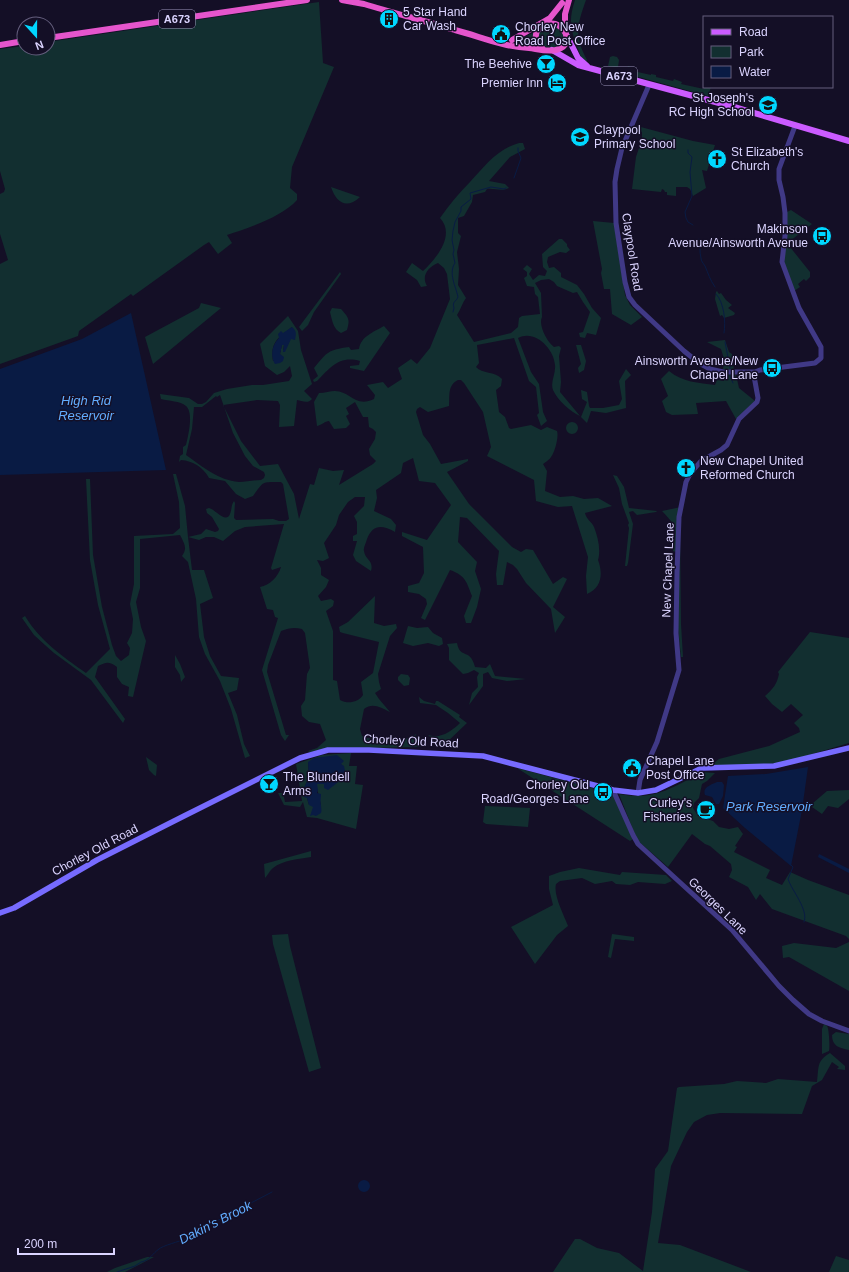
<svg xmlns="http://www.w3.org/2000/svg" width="849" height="1272" font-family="Arial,sans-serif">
  <rect width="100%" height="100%" fill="#140f26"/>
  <path fill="#122f30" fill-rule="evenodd" d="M575,0H586C577,25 574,36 587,60L586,62L581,58L580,54C572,32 567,24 575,0Z
    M319,2L323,63L334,67L292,167L290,188L297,194V200C282,217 248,228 227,235L232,243L218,254L209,242L204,245L133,296L131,294L79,331L78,336L0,364V264L8,260L0,234V194L4,192L5,189L0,171V49L24,46V48H48V42Z
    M552,26C575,30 559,59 540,43L538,33L543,29Z
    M535,32L538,47L520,45L518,42L520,39Z
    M613,56L617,57L619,60L618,67L627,69L628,66L633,68V71L651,75V74L656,75V77L673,81L674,79L682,82L681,84L704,89V87H711L708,96L613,70L614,67L608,66L610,57Z
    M637,126L693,141L715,145L707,171L702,170L706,188L693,196L690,189L687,187H676V196L667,195V192H665L664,190L662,189L661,192L632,189L636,157L642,139V132L634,129Z
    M519,143H523L525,149L510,157L489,181L505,184L509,188C501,192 495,188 487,189L485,192L473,195L472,202L464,216L458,218V233L461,236L457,252L459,269L458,285L466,298C462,303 461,309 457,315L474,342L511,333L518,327L519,318L522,316L540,314L538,297L535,294L534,287L527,286L524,278L527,276V272L523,269L527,265L532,269L529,274L533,280L539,275L545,276L547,271L543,267L542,254L559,239H562L567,244V246L570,250L566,253L560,252L548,257L547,262L549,268L554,267L561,273V277L577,285L584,294L592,308L601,318L596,335L587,333L585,338L580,337L579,333L583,332L590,312L583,302L577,292L573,293L557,286L554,282L549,279L541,280L535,283L541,293L542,317C538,325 547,342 554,347L559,346L561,348L559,356L561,382L560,392L580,416C570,411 558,401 553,390C550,382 556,374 555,365C554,349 535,329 518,338L531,372L539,384L543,412L547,421L541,426L537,415L539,413L536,387L529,381L514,338L477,345L479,363L476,367C482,374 495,371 502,379L501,386L496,390L499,412L505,417L509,428L511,429L531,425L541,430L547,427L557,431C559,436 555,452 551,457C550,459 546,462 543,464L547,471L545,491L560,497L573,496L584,499L598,498L612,506L585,513C586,519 592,522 594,527C598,537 601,550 598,560C603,573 602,588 587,594L586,576L588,557L572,506L558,507L536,501L534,480L487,456L491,447L483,412L464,383L461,380H458C447,385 450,397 449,406L428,412L420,407L417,409L416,412L423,435L430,444L441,464L468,459V461L447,472L469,504L512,547L521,552L526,549L533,550L553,584L563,577L567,579L553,607L565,617L555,633L551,609L526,583L517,569L513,565L507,562L503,585H497L496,574L499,551L467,518L460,517L458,542L477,562L475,571L481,589L477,607L471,623H466L464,616L472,596C466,581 466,576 450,570L425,620L421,618L427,604L426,599L419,594L408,592V586L419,583L424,573L423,547L402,536V532L427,540L451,505L435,483L419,481L413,458L403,463L401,473L376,490L377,498L374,511L391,519L396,525L395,532C382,525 373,524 367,539C366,543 363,548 364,551C365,560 374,560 371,571L356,561L353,555L357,541H353V536L357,534V522L354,516L364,506L365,497H355L348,502L339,515L336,525L324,543L329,558L323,561L317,560L321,568V575L329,580L326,587L318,596L321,601L331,599L334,601L333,606L326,611L333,631V680L337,681L340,700C347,704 358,703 363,695L361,682L373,673L379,642L343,633L340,632L339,627L348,622L375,596L374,623L384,626L396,624L397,628L390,636L378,674L379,682L381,689L375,693L379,699L390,712C381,708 373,702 364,709L360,729L362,736L367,738L394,740L410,738L416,734L414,741L423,744L421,747L369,748L311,753L308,751L317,748L326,740L320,724L309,722L302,716L301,706L305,700L307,674L310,668L305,633L302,629C294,627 289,628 281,631L268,665L267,672L286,735H289L285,741L281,735L262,670L278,618L275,617L273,610L267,609L260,587C270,585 278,577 281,567L272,570L271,568L284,524L245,527L235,531L223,541L214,537H206L199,540L188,537L192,570H204L213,598L200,604L204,637L210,656L221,676L239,678L237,690L228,693L237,715L244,744L250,756L245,758L231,709L220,681L205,654L199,637L196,599L188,562L182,556C188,548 184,543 180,535L140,539V588L136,602L141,627L146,641L133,697L128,696L129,687L122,684L117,677V667C109,661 106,662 98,666L95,677L125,719L123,723L91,680L54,653L45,645L34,635L22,618L25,616C40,641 62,656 86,673L110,649L98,605L90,560L86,479H90L93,555L102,607L112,645L116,656L121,661L129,655L130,648L127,643L132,633L133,619L130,604L134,584V536L173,534L180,528L179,502L173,474H176L185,506L188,537L201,534L206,529L215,532L218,531L219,529L212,517L207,513L206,509L209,508C216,510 226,524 230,514C232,509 231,505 234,501L235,503L234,518L236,520L273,519L279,521H286L289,519L283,484L281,482C261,482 264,481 253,496L245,499L236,494L225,481L209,478C203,467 193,461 181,460L179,462L180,456L183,454V447L186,445C188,436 194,413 186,406C180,401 169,401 161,399L160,394L189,398L198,404H202L206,402L214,393L227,389L252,385H263L289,381L292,376L290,366L284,372L277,375L265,366L260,344L288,316L298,331L301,350L312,384L304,391L312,399C308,404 302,401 297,400L294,426L279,427L280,405L278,401L257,400L223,405L241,441L260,466L278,464L294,494L299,519L310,484L314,485L319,468L333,471L344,470L339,485L373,464L376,461L370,455L369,449L375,439L376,432L373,429L369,427L368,417H363L355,402L346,408L349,414L346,416L350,424L346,428L334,429L329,421C325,421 322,425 317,426L314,402L319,393C325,393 330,391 335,391C350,391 355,408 374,399L375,395L367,385L383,382L388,388L402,379L398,368L411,359L417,364L430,348L450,299L447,274L444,268L438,263C428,267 421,276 427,286L421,287L417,280L406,272L412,263L423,271C436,259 456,235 440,218C449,205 459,193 470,182C485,166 497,149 519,143ZM292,327L293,338H291L283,351L284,345H282L280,354L281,356L273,361C270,342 278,338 292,327ZM220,395L233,433L245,456L253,466L264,472L265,475L264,478L261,480C254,480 246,482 239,482C218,480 203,467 186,455L192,429L194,407H202L216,396L217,397Z
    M331,187L360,197C346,210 336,202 331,187Z
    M791,210L812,224L790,241L785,236L787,212Z
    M593,221L614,223L625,295L630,305L642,317L631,325L612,314L610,289H604L601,273L602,269Z
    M786,242L810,272V277L806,281L804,279L798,284L800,287L794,291L784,263Z
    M340,272L341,274L314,312L308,325L302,331L299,327Z
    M717,291L719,294L721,293L726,300L732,305L728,308L735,313L734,315L724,318L722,315L720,316L715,299L716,292Z
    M201,303L221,308L153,364L145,337L199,308Z
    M332,308L341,309C349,318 350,319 347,330L341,333C333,329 332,320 330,312Z
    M384,326L390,333L364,371L350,368V366L359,365L360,361C339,355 330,368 317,381L314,382L313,380L318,376L314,368C327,352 328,350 349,347L351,350L359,349C361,336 374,332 384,326Z
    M725,340L729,352L732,354L734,370L723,369L724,359L721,349L707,342Z
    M576,345H581L586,361L584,370L579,373L578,368L581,364Z
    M626,369L631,375L625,381L626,408L606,413L591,411L587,423L581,417L587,402L582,399L581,390L587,392L589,406L590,408H603L619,405L622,399L619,381Z
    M669,371C682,382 699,383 715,385L717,380L724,381L726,374L736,375L739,388L755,401L736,419L726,401L696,403L698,414L672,415L666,412L662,401L668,396L661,379Z
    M566 428a6 6 0 1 1 12 0a6 6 0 1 1-12 0Z
    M613,475L617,476L624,487L629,508L657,511L656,512L637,515L633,511L629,512L633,524L628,563L627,566H625L629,528L628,525L629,523L622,504L619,488Z
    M681,507L676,552L673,551C673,545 675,540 675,535C677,525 668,518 662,511Z
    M680,529L681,624L683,657H681L678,628Z
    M408,626L417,628L428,627L433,633L442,638L443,644L439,646L428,643L413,646L403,643Z
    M810,632L849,638V743L789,761L774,764L710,766L719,759L769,746L800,732L799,728L794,723L803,715L791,704L782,712L772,704L765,696C773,689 777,684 779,674L778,672Z
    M457,643C460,660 470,647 475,667L486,668L490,664L495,676L526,679L507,681L492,678L488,672L483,674V686L469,705L472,693L478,687L477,677L479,673L474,670L468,673L463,674L449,660V648L447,644Z
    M175,655L180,664L185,677L181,682L180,675L175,667Z
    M401,674L408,675L410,678L409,685L404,686L398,680V677Z
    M419,697L424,701L435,704L436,701H438L460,715L459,717L467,723L445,744C438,747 433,739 428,735C440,739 451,732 460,723L448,713L436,705L420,703Z
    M351,753L349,766H357L355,784L363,785L356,829L317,818L307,817L303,802L300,807L284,805L278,793H283L285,802L302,801L296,764L322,755ZM308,762L341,764L342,766L324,784H316L321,805H309L304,788L309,777Z
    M146,757L157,765L156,776L154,775L149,770Z
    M517,768L614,794L633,839L630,841Z
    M702,772L715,773L707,781L702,784L699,798L694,803L693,808L698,816L713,821L719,827L729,829L738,827L743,834L735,846L737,847L734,852L770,870L766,878L782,885L790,872L808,880L849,895V939L846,936L772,909L760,894L756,900L748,887L729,877L732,870L731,864L710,846L705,844L692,834L668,867L637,840L619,794C654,801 672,788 702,772Z
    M849,790V799L838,808L828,806L822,814L812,807L813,803L827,791Z
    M485,806L530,808L528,827L486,824L483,822Z
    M311,851V857C299,859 283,860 273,868C270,870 268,875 265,878L264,864Z
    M579,868L620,875L622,872L666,875L672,881L665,884L638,882L630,885L616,884L612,881L595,884L582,878L560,881L556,884C553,895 564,915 568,926L557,935L535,964L511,927L553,905L549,889V876L560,872Z
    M288,934L290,946L321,1068L309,1072L273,944L272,935Z
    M612,934L634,937V941L615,939L611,958L608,957Z
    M849,942V991L789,957L783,958L782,946L794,943L836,948Z
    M824,1024C825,1025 826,1025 827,1026C829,1028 830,1047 829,1051L822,1054V1029Z
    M836,1032L849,1034V1050C839,1048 832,1046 832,1035Z
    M830,1053L845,1066V1070L837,1069L839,1067L832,1062L822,1080L812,1086L802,1114L720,1113L707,1115L694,1122L687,1132L671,1166L658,1243L680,1245L751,1272H553L575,1239H580L597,1248L619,1253L643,1271L652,1212L655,1169L668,1151L677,1088L679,1087L724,1084L737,1081L766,1083L778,1079L817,1082C819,1068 816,1061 830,1053Z
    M836,1256L849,1260V1272H829Z
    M147,1257H154L125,1272H107L115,1268Z"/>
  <path fill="#091b44" d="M131,313L166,470L0,475V369L82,339Z
    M292,327C297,331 296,334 295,340L291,339L285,352H283L284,345H282L280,354L284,357L283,361L280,363L275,364C270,356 272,345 279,338L278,334L281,331L283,333Z
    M337,755L344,761L341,764L344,766L346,776L328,790L324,788V784H317L318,790L317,793L321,794C321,798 320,801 321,805C321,808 322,810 321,813L316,816L313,815L310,816L313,807L309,805L307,798L304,797V788L309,777L308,762L314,758Z
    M808,767L802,810L791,866L745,828L723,808L728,776L766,774Z
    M717,782H722L724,785L723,796L719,804H716L712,797L705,795C702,787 711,785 717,782Z
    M819,854L849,869V873L818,857Z
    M358 1186a6 6 0 1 1 12 0a6 6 0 1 1-12 0Z"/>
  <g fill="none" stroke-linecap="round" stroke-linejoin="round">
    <path stroke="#091b44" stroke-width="1" d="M688,150V153L692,157L690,172L692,196L685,212L686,218L688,222L693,225
      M514,178L521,158L518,151V148
      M699,239C701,246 699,251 701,258C701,261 703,263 705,266C708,273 710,280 715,287
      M716,294C724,302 726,322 724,333
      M453,312L454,308C452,301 456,302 458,297C456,287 448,273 455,263L453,254L454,250L452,240L453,231L455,222L461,211V207L471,199L470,193L491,187L504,189L506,188
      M725,342L730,368
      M730,376L733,383
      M791,865L793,867L788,879C792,891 809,910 804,922
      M117,1272L135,1266L141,1262C149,1261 153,1253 159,1249C162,1246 180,1241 186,1239L188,1236L272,1192"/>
    <path stroke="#403986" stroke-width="5" d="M649,85L622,148L617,169L615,182L616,223L625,282L629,297L635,305L684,351L699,363L710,369L723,372H755
      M755,372L760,370L815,363L821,358V347L799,308L782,262L785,236V213L783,197L779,180V169L795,126
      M613,790L633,835L638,844L732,930L779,986L793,1000L809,1014L822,1021L849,1031
      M638,793L640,780L657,742L679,670L676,633L677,573L679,517L686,482L690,474L701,461L721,450L727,445L739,419L757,402L758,398L754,376L755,372"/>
    <path stroke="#776bff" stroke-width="5.5" d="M0,913L14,908L97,860L184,816L300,758L328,750H369L483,756L613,790L638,793L656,790L702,768L774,766L849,748"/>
    <path stroke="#cb5bff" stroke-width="6" d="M566,34L578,58L587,66
      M552,50L578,65L734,107L849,141"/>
    <path stroke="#e555cc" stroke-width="6" d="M342,0L364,4C394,13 425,21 455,30C479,36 503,47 529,48C537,49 547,52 556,50C581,44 557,8 537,31C534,38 537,44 543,49
      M565,31V14L569,0
      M48,38L307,0
      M512,40L550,18L562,3
      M0,45L24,41"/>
  </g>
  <defs>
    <symbol id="building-disc" viewBox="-11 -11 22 22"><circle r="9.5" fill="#00d7ff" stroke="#140f26"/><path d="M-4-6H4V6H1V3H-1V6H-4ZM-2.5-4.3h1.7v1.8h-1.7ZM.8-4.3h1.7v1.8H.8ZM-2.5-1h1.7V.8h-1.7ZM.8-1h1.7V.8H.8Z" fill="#111"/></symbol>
    <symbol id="civic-disc" viewBox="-11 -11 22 22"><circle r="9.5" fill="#00d7ff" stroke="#140f26"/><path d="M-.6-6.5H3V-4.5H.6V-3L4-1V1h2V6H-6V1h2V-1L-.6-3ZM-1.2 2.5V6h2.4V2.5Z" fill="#111"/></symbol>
    <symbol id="bar-disc" viewBox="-11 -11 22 22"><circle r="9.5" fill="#00d7ff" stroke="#140f26"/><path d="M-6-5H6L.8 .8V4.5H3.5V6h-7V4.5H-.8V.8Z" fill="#111"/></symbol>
    <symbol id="hotel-disc" viewBox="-11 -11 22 22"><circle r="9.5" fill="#00d7ff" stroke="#140f26"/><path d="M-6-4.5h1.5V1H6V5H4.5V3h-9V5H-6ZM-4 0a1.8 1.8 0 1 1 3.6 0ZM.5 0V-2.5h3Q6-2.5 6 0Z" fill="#111"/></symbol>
    <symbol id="school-disc" viewBox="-11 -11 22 22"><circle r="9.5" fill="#00d7ff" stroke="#140f26"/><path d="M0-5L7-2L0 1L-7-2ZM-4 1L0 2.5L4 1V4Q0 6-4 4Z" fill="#111"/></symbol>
    <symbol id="church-disc" viewBox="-11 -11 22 22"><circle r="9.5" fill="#00d7ff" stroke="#140f26"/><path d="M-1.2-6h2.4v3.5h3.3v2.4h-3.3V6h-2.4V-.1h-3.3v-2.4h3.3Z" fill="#111"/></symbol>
    <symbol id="bus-disc" viewBox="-11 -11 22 22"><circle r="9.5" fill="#00d7ff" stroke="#140f26"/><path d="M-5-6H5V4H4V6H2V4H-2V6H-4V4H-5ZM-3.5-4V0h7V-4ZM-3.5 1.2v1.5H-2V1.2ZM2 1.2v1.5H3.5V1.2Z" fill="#111"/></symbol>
    <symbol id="cafe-disc" viewBox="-11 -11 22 22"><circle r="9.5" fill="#00d7ff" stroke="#140f26"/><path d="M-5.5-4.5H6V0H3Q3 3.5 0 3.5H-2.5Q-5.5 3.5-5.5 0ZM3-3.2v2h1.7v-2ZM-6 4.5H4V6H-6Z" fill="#111"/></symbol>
  </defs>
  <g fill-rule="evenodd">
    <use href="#building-disc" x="378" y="8" width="22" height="22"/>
    <use href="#civic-disc" x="490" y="23" width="22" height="22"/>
    <use href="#bar-disc" x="535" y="53" width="22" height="22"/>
    <use href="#hotel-disc" x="546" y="72" width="22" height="22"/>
    <use href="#school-disc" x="757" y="94" width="22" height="22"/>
    <use href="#school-disc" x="569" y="126" width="22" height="22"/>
    <use href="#church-disc" x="706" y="148" width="22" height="22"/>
    <use href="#bus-disc" x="811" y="225" width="22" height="22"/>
    <use href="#bus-disc" x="761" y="357" width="22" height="22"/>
    <use href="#church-disc" x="675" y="457" width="22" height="22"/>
    <use href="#civic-disc" x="621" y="757" width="22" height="22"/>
    <use href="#bar-disc" x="258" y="773" width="22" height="22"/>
    <use href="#bus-disc" x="592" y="781" width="22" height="22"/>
    <use href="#cafe-disc" x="695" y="799" width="22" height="22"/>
  </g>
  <g text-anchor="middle" stroke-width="3" stroke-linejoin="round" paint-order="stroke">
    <g fill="#140f26" stroke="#9f99be" stroke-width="1">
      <rect x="159" y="10" width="36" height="18" rx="3"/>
      <rect x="601" y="67" width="36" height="18" rx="3"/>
    </g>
    <g font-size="11" font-weight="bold" fill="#dbd4ff">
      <text x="177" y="23">A673</text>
      <text x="619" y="80">A673</text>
    </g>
    <g font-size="12" fill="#dbd4ff" stroke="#140f26" text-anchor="start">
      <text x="403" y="16">5 Star Hand<tspan x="403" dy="14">Car Wash</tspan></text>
      <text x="515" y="31">Chorley New<tspan x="515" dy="14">Road Post Office</tspan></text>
      <text x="532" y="68" text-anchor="end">The Beehive</text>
      <text x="543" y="87" text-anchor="end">Premier Inn</text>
      <text x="754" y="102" text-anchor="end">St Joseph's<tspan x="754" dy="14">RC High School</tspan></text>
      <text x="594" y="134">Claypool<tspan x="594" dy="14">Primary School</tspan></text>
      <text x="731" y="156">St Elizabeth's<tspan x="731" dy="14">Church</tspan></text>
      <text x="808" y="233" text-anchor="end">Makinson<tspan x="808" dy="14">Avenue/Ainsworth Avenue</tspan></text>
      <text x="758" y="365" text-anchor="end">Ainsworth Avenue/New<tspan x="758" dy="14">Chapel Lane</tspan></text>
      <text x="700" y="465">New Chapel United<tspan x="700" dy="14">Reformed Church</tspan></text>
      <text x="646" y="765">Chapel Lane<tspan x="646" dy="14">Post Office</tspan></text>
      <text x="283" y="781">The Blundell<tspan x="283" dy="14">Arms</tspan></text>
      <text x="589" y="789" text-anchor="end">Chorley Old<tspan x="589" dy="14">Road/Georges Lane</tspan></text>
      <text x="692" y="807" text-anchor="end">Curley's<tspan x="692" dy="14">Fisheries</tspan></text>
    </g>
    <g font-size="12" fill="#dbd4ff" stroke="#140f26">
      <text transform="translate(632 252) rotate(81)" y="4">Claypool Road</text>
      <text transform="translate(668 570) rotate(-88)" y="4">New Chapel Lane</text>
      <text transform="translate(411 741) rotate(3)" y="4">Chorley Old Road</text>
      <text transform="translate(95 850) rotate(-28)" y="4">Chorley Old Road</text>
      <text transform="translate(718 906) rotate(44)" y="4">Georges Lane</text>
    </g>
    <g font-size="13" font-style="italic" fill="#62adff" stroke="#140f26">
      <text x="86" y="405">High Rid<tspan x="86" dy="15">Reservoir</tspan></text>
      <text x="769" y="811">Park Reservoir</text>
      <text transform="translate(215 1222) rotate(-27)" y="5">Dakin's Brook</text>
    </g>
  </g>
  <rect x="703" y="16" width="130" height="72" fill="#140f26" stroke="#645e7d"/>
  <rect x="711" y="29" width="20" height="6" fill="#cb5bff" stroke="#645e7d"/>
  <text x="739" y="36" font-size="12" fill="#dbd4ff">Road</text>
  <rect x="711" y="46" width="20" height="12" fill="#122f30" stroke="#645e7d"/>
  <text x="739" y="56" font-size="12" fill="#dbd4ff">Park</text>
  <rect x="711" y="66" width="20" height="12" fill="#091b44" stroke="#645e7d"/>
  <text x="739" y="76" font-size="12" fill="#dbd4ff">Water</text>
  <g transform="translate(36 36) rotate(159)"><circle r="19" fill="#140f26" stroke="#645e7d"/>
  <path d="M0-3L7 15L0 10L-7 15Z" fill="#00d7ff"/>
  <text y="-6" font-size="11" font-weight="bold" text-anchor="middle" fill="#dbd4ff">N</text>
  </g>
  <path d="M18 1248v6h96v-6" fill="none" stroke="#dbd4ff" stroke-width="2"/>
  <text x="24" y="1248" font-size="12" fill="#dbd4ff" stroke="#140f26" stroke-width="3" paint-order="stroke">200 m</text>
</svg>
